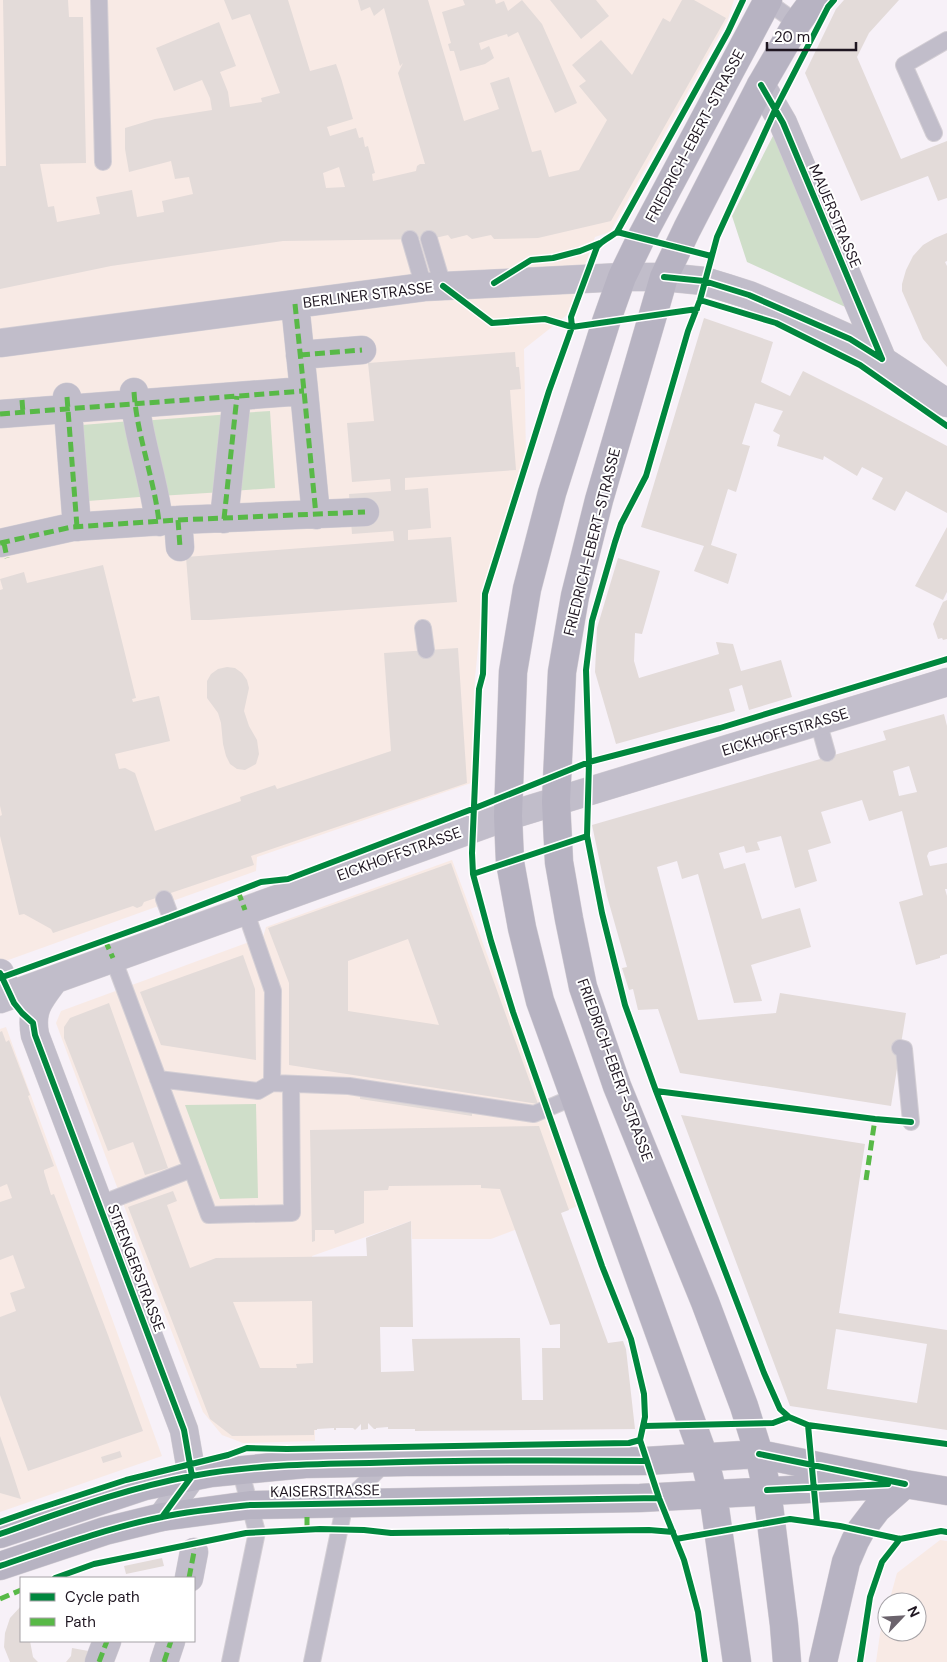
<svg xmlns="http://www.w3.org/2000/svg" width="947" height="1662" font-family="'DM Sans',sans-serif">
  <rect width="100%" height="100%" fill="#f7f1f8"/>
  <path fill="#f8eae5" d="M0,0H734L728,19L610,232L595,237L567,315L524,349L526,456L483,597L475,678L471,783L257,857L256,871L0,963Z
    M452,860L542,1102L578,1206L491,1239H412L411,1221L312,1256L315,1441L243,1443L222,1435L203,1412L152,1281L56,1023L61,1011L263,937L266,927Z
    M6,1027L162,1456L0,1512V1029Z
    M940,1540L947,1541V1662H876L880,1634L887,1609V1632H917V1602H889L897,1573Z"/>
  <path fill="#cfdec9" d="M776,130L854,311L747,262L732,216Z
    M270,411L275,488L232,491L240,413Z
    M231,414L223,492L159,496L141,421Z
    M131,421L152,496L88,501L82,425Z
    M256,1104L258,1198L220,1199L185,1105Z"/>
  <path fill="#e3dbd9" fill-rule="evenodd" d="M3,0H68L69,17H83L86,163L40,164L48,207L54,206L57,222L100,214L96,197L132,190L137,217L164,212L162,201L193,194L189,177L175,179L171,161L129,172L125,149V128L155,119L212,110L210,98L202,80L174,91L156,48L219,22L236,66L220,72L228,92L230,107L262,102L261,98L280,93L250,14L232,20L224,0H288L310,71L336,64L341,78L353,119L327,127L330,136L356,128L359,138L363,137L365,147L368,146L375,173L372,174L373,181L416,171L417,166L420,164H425L398,73L403,63L400,66L384,8L374,16L370,7L361,11L358,0H428L464,121L499,109L490,83L509,77L532,152L541,150L549,177L579,170L607,120L579,86L586,81L572,65L601,40L632,75L663,18L670,22L682,0H694L726,18L611,221L538,238L494,239L491,235L472,239L467,235L451,239L448,235L431,239L283,241L111,266L0,289V166H6ZM339,167L345,187L326,188L323,173Z
    M463,0H495L496,4L504,1L508,11L522,0L542,24L577,103L555,113L518,32L508,37L507,34L479,43L481,50L489,46L494,58L485,64L460,71L454,51H450L448,44L451,43L442,12L465,5Z
    M550,0H596L609,16L581,39Z
    M844,0H899L869,33L857,57L901,159L947,141V198L938,201L928,176L861,201L805,73L836,9Z
    M947,233V261L945,262L947,266V367L923,339L902,291V284L906,270L913,256L923,245L935,238Z
    M704,318L773,342L761,382L790,396L803,371L865,402L947,446V513L906,491L895,511L872,499L883,478L862,467L857,476L824,456L823,460L777,446L780,435L773,431L783,411L755,403L742,444L750,446L736,492L728,489L711,545L737,554L728,584L694,571L704,546L641,527Z
    M515,352L516,367H519L521,389L510,390L516,470L405,478V490L428,488L431,528L408,530V540L451,537L457,602L209,620H191L186,557L394,541L393,531L352,534L349,494L391,491L390,479L352,482L347,423L374,421L368,363Z
    M947,527V592L943,600L915,586Z
    M618,558L660,571L642,634L635,633L634,661L639,678L719,654L716,642L733,644L741,671L781,660L792,697L749,710L742,685L729,689L735,711L616,744L595,672L597,628Z
    M103,565L136,698L132,699L133,702L159,696L170,741L115,754L119,769L125,768L135,773L155,831L241,801L240,797L275,785L277,789L391,751L384,653L458,648L467,783L251,856L254,865L144,902L142,906L137,908L133,906L53,933L51,929L24,914L19,915L0,836V816L2,815L0,806V590L3,589L0,579L24,572L27,583Z
    M947,600V639L943,640L942,638L938,639L933,624L943,602Z
    M227,667L235,668L242,673L247,680L249,688L244,711L249,726L257,740L259,754L256,764L245,770L237,769L230,764L226,756L223,744L221,723L218,713L207,698V681L211,674L218,669Z
    M944,714L947,726V847L929,852L927,856L930,866L947,863V889H945L947,896V954L940,956V958L916,965L899,902L923,895L902,811L869,821L862,800L821,812L831,843L808,850L817,881L795,888L781,836L757,842L760,850L746,853L744,846L719,853L724,869L745,863L762,919L800,908L811,947L751,965L762,1001L734,1003L698,874L682,879L677,861L657,867L698,1020L776,1013L780,993L906,1013L891,1106L680,1073L658,1009L638,1010L633,989L629,990L622,968L627,967L607,896L592,825L886,740L883,731ZM909,766L917,792L899,796L893,771Z
    M451,863L538,1104L289,1065V983L268,928ZM408,939L439,1025L348,1011V961Z
    M243,955L255,989L256,1060L161,1045L140,992Z
    M109,1003L168,1168L145,1175L133,1142L108,1151L64,1038V1027L70,1018Z
    M2,1031L6,1042L9,1040L30,1095L28,1096L54,1166L44,1170V1172L51,1195L54,1194L108,1335L143,1431L28,1471L0,1395V1317L16,1311L10,1293L25,1288L13,1255L0,1260V1202L12,1198L7,1184L0,1187V1032Z
    M360,1092L472,1110V1116L360,1099Z
    M681,1115L865,1144L839,1313L947,1330V1430L790,1406ZM836,1329L927,1344L917,1403L827,1389Z
    M539,1126L569,1210L561,1213L608,1343L623,1341L626,1349L635,1429L415,1431V1429H388V1427L376,1428V1429H374L368,1423V1429L361,1430V1424L355,1430L353,1428H336V1430H334V1428L317,1429V1430H314V1435L232,1436L210,1419L128,1207L173,1191L177,1201L167,1205L190,1268L216,1258L367,1256L366,1238L411,1221L413,1327H380L381,1372L414,1371L412,1339L520,1338L522,1400H543L542,1348H560V1324L550,1325L500,1189L481,1188V1185L389,1186L388,1190L364,1191V1223L335,1234L334,1230H315V1241L312,1242L310,1130ZM312,1301L313,1363L296,1364L297,1368H260L233,1302Z
    M0,1436L10,1465L21,1499L0,1493Z
    M120,1451L122,1457L103,1463L101,1457Z
    M162,1558L164,1566L126,1574L124,1566Z
    M21,1606V1641H30L33,1657L38,1662H10L4,1647L5,1633L10,1618Z
    M72,1648L94,1652L91,1662H66L71,1656Z"/>
  <g fill="none" stroke-linecap="round" stroke-linejoin="round">
    <defs>
      <path id="lane" d="M99,0L103,162
        M765,0L797,23
        M934,133L904,65L947,40
        M410,239L424,287
        M429,239L443,286
        M423,628L426,650
        M818,721L827,753
        M164,899L178,936
        M245,910L273,991L272,1083
        M113,958L209,1215L292,1213L291,1084
        M900,1048L904,1049L911,1122
        M158,1079L258,1091L272,1083L349,1086L534,1114L574,1097
        M98,1205L192,1169
        M230,1662L257,1532L240,1469
        M312,1662L345,1503L386,1462"/>
      <path id="street" d="M761,85L783,123L882,359
        M295,304L304,391L316,515
        M0,343L424,287L622,277H664L704,281L727,288L749,295L801,317L850,339L947,403
        M300,355L362,350
        M134,392C137,436 154,478 159,522
        M67,397L77,527
        M0,414L304,391
        M224,519L237,396
        M178,520L180,547
        M0,543L72,527L178,520L365,512
        M0,973L9,996
        M55,979C40,999 30,1009 35,1035L184,1430L192,1476L162,1517
        M0,999L508,816L947,682
        M189,1578L194,1552
        M99,1662L107,1641
        M164,1662L171,1641"/>
      <path id="secondary" d="M0,1534L145,1486L211,1473L305,1464L406,1462L646,1461L759,1454L905,1484L947,1491
        M0,1566L105,1531L162,1517L250,1505L640,1498L866,1486
        M737,1662L713,1494L704,1457L540,1001L522,928L510,862L508,816L513,672L527,589L552,493L606,322L622,277L641,238L768,0
        M787,1662L784,1625L767,1490L759,1454L744,1406L705,1302L617,1086L583,987L569,919L559,862L556,802L562,672L575,596L599,500L664,277L687,229L761,85L797,23L814,0
        M823,1662L846,1562L855,1541L861,1530L877,1509L905,1484"/>
    </defs>
    <use href="#lane" stroke="#d4cfd5" stroke-width="18"/>
    <use href="#street" stroke="#d4cfd5" stroke-width="29"/>
    <use href="#secondary" stroke="#d4cfd5" stroke-width="29"/>
    <use href="#lane" stroke="#c1bdca" stroke-width="16"/>
    <use href="#street" stroke="#c1bdca" stroke-width="28"/>
    <use href="#secondary" stroke="#b7b3c2" stroke-width="28"/>
    <path stroke="#58b947" stroke-width="5" stroke-dasharray="10 5" stroke-linecap="butt" d="M295,304L304,391L316,515
      M300,355L362,350
      M134,392C137,436 154,478 159,522
      M67,397L77,527
      M22,400L23,413
      M0,414L304,391
      M224,519L237,396
      M178,520L180,547
      M0,543L72,527L178,520L365,512
      M4,543L7,558
      M238,891L245,910
      M105,940L113,958
      M866,1180L875,1119
      M307,1517V1530
      M189,1578L194,1552L193,1544
      M0,1599L21,1590
      M99,1662L107,1641
      M164,1662L171,1641"/>
    <defs>
      <path id="cycleway" d="M834,0L828,7L775,110L717,237L700,300L688,331L646,476L621,524L615,542L592,621L586,670L589,762L587,836L602,913L625,1005L656,1091L764,1373L780,1409L789,1417L808,1425L947,1444
        M761,85L783,123L882,359
        M617,232L711,256
        M664,277L704,281L749,295L850,339L882,359
        M494,283L531,260L553,258L580,251L600,243
        M443,286L492,323L545,319L572,327L697,309
        M700,300L776,323L860,365L947,426
        M473,874L587,836
        M0,973L14,1003L22,1013L33,1023L35,1035L184,1430L192,1476L162,1517
        M0,978L170,917L261,882L288,879L475,808L589,762L720,728L947,659
        M656,1091L875,1119L911,1122
        M808,1425L817,1522
        M644,1426L773,1423L789,1417
        M759,1454L905,1484
        M767,1490L888,1484
        M0,1522L37,1509L126,1480L228,1455L247,1448L287,1449L629,1443L640,1440
        M0,1534C63,1512 126,1488 192,1476C250,1465 310,1464 370,1463C462,1460 554,1460 646,1461
        M676,1539L790,1519L840,1526L900,1539L941,1531L947,1532
        M0,1566C53,1548 107,1528 162,1517C191,1511 221,1508 250,1505L659,1498
        M55,1578L94,1564L246,1533L320,1529L364,1530L391,1533L649,1530L673,1532
        M705,1662L698,1612L684,1560L659,1498L640,1440L645,1417L644,1394L631,1339L602,1266L513,1012L491,941L473,874L472,853L479,689L483,674L485,594L549,391L572,327L571,317L597,247C602,240 611,237 617,232L728,32L743,0
        M860,1662L870,1597L882,1562L900,1539"/>
    </defs>
    <use href="#cycleway" stroke="#fff" stroke-width="9"/>
    <use href="#cycleway" stroke="#00873e" stroke-width="6"/>
  </g>
  <g text-anchor="middle" stroke-width="4" stroke-linejoin="round" paint-order="stroke">
    <g font-size="15" fill="#1f1621" stroke="#fff">
      <text transform="translate(695 136) rotate(-62)" y="5">FRIEDRICH-EBERT-STRASSE</text>
      <text transform="translate(835 216) rotate(67)" y="5">MAUERSTRASSE</text>
      <text transform="translate(368 295) rotate(-7)" y="5">BERLINER STRASSE</text>
      <text transform="translate(592 542) rotate(-76)" y="5">FRIEDRICH-EBERT-STRASSE</text>
      <text transform="translate(785 732) rotate(-17)" y="5">EICKHOFFSTRASSE</text>
      <text transform="translate(399 854) rotate(-20)" y="5">EICKHOFFSTRASSE</text>
      <text transform="translate(615 1070) rotate(70)" y="5">FRIEDRICH-EBERT-STRASSE</text>
      <text transform="translate(136 1268) rotate(69)" y="5">STRENGERSTRASSE</text>
      <text transform="translate(325 1491) rotate(-1)" y="5">KAISERSTRASSE</text>
    </g>
  </g>
  <rect x="20" y="1577" width="175" height="65" fill="#ffffff" stroke="#a5a2a6"/>
  <rect x="30" y="1593" width="25" height="8" fill="#00873e" stroke="#a5a2a6"/>
  <text x="65" y="1602" font-size="15" fill="#1f1621">Cycle path</text>
  <rect x="30" y="1618" width="25" height="8" fill="#58b947" stroke="#a5a2a6"/>
  <text x="65" y="1627" font-size="15" fill="#1f1621">Path</text>
  <g transform="translate(902 1617) rotate(65)"><circle r="24" fill="#ffffff" stroke="#a5a2a6"/>
  <path d="M0-4L9 19L0 12L-9 19Z" fill="#6b636c"/>
  <text y="-8" font-size="14" font-weight="bold" text-anchor="middle" fill="#1f1621">N</text>
  </g>
  <path d="M767 42v8h89v-8" fill="none" stroke="#1f1621" stroke-width="2.5"/>
  <text x="774" y="42" font-size="15" fill="#1f1621" stroke="#ffffff" stroke-width="4" paint-order="stroke">20 m</text>
</svg>
